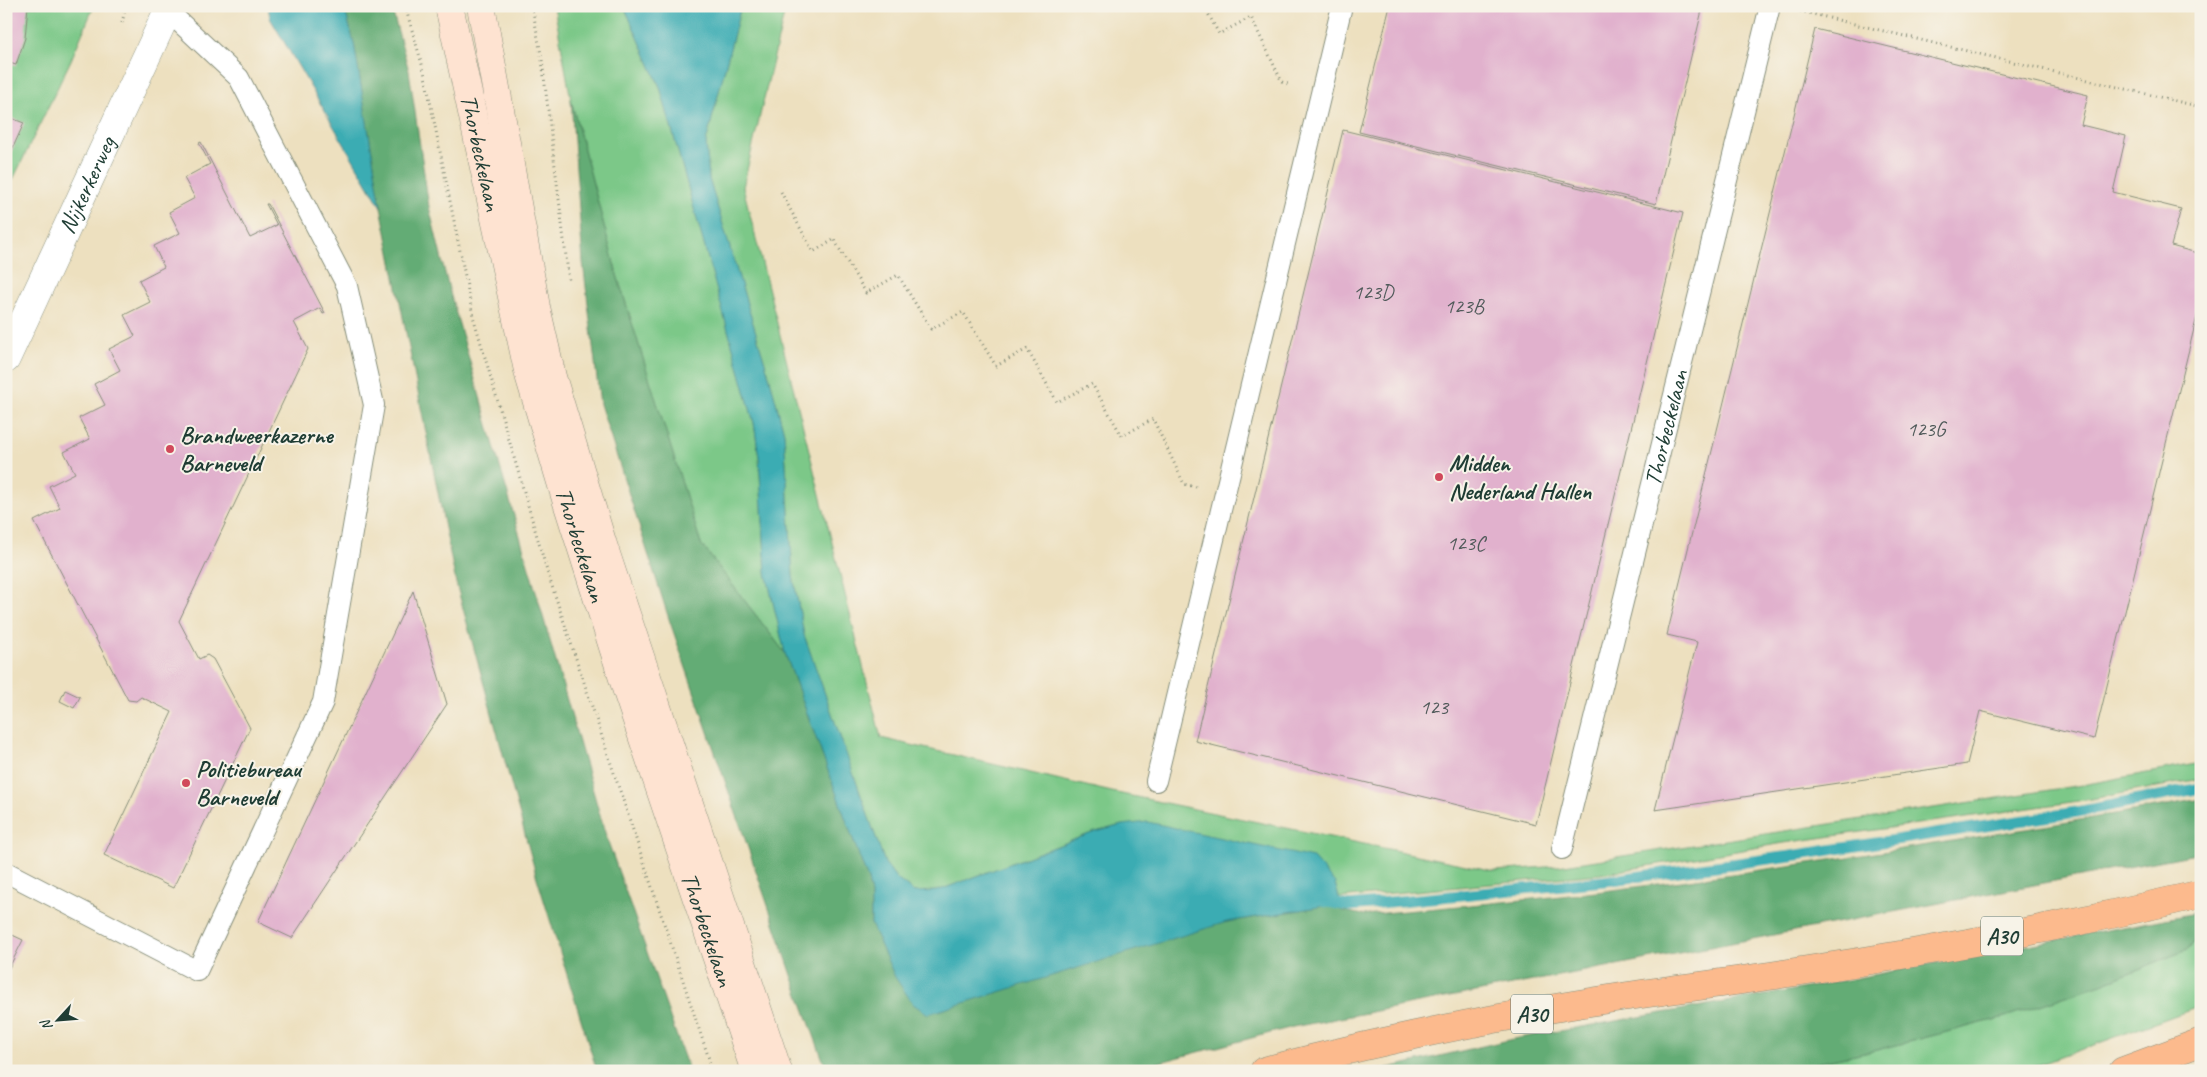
<svg xmlns="http://www.w3.org/2000/svg" width="2207" height="1077" font-family="Caveat,sans-serif">
  <rect width="100%" height="100%" fill="#f7f3e8"/>
  <filter id="ink" filterUnits="userSpaceOnUse"><feTurbulence type="fractalNoise" baseFrequency=".02" numOctaves="2"/><feDisplacementMap in="SourceGraphic" scale="10" xChannelSelector="R" yChannelSelector="G"/><feConvolveMatrix kernelMatrix="1 2 1 2 8 2 1 2 1" color-interpolation-filters="sRGB"/></filter>
  <filter id="wash" filterUnits="userSpaceOnUse"><feTurbulence type="fractalNoise" baseFrequency=".0096" numOctaves="4" result="noise"/><feDisplacementMap in="SourceGraphic" scale="20" xChannelSelector="R" yChannelSelector="G"/><feGaussianBlur stdDeviation="1.12" result="paint"/><feColorMatrix in="noise" values="0 0 0 0 0 0 0 0 0 0 0 0 0 0 0 0 0 1.4 0 .05"/><feComposite in="paint" operator="in"/></filter>
  <g filter="url(#wash)">
    <rect width="100%" height="100%" fill="#ede0bf"/>
    <path fill="#7bc888" stroke="#4d825e" d="M6,6H94L71,60L6,194Z
      M554,6H624L660,87L754,423L759,457L766,573L785,653L701,544L617,275L571,100Z
      M741,6H786L743,187L881,738L1112,792L1495,871L1558,866L2082,785L2201,763V779L2086,800L1784,843L1600,874L1339,898L1335,883L1122,825L1092,833L937,891L914,892L897,879L885,863L804,635L793,576L784,433L770,379L709,179L706,142Z
      M2201,932V1006L2022,1071H1780L1869,1052L2005,1017L2104,983L2189,949Z"/>
    <path fill="#64ac74" stroke="#427454" d="M344,6H391L409,71L429,207L449,289L606,836L689,1071H597L537,878L456,583L381,207L354,43Z
      M571,100L617,275L701,544L785,653L868,880L871,894V924L1227,922L1331,905L1343,911L1364,915C1444,907 1524,901 1604,891C1804,866 2003,834 2201,799V853L1293,1027L1127,1071H827L794,981L669,619L600,404L583,262Z
      M2201,912V932L2189,949L2104,983L2005,1017L1869,1052L1780,1071H1375L1513,1039L1794,990Z"/>
    <path fill="#3aacb3" stroke="#2c7474" d="M268,6H344L354,43L381,207L270,18Z
      M624,6H741L706,142L709,179L770,379L784,433L793,576L804,635L885,863L897,879L914,892L937,891L1092,833L1122,825L1148,822L1313,858L1335,883L1339,898L1331,905L1227,922L928,1014L913,1004L895,977L871,924V894L868,880L785,653L766,573L759,457L754,423L660,87Z"/>
    <g fill="none" stroke-linecap="round" stroke-linejoin="round">
      <path stroke="#3aacb3" stroke-width="11" d="M1318,900L1349,906L1604,881L1791,856L2077,812L2201,788"/>
    </g>
    <g id="blocks">
      <path fill="#e1b1cd" d="M6,6H28L25,38L16,65L6,62Z
        M1390,6H1703L1656,204L1359,132Z
        M1815,29L2088,95L2081,125L2126,136L2113,192L2181,209L2171,246L2201,254V300L2094,739L1980,711L1967,764L1655,810L1697,642L1667,635Z
        M6,116L24,123L6,163Z
        M1343,130L1683,213L1536,824L1195,741Z
        M201,142L250,238L277,225L266,204H268L325,313L323,314L320,308L294,322L308,349L179,621L199,659L207,655L213,659L250,728L173,888L104,855L172,712L141,697L136,701L128,700L34,521L60,508L49,486L75,473L64,452L90,439L79,418L105,405L94,384L120,370L109,349L135,336L124,315L150,302L139,280L164,267L154,246L180,233L169,212L195,198L184,178L210,164L199,143Z
        M413,591L447,704L292,938L258,922Z
        M65,690L80,697L74,708L60,701Z
        M6,932L23,940L6,974Z"/>
    </g>
  </g>
  <g filter="url(#ink)">
    <use href="#blocks" fill-opacity="0" stroke="#868e7a" stroke-width="1"/>
    <g fill="none" stroke-linecap="round" stroke-linejoin="round">
      <defs>
        <g id="lane">
          <path d="M1156,781L1342,6"/>
          <path id="s1" d="M1562,849L1770,6"/>
          <path d="M6,872L197,971L323,702L374,405L347,286L239,78L168,11L166,6"/>
        </g>
        <g id="street">
          <path id="s2" d="M6,359L170,6"/>
        </g>
        <g id="secondary">
          <path id="s3" d="M449,6L529,375L566,499L627,691L755,1071"/>
          <path d="M481,6L536,307L552,377L603,545L778,1071"/>
        </g>
        <path id="highway" d="M1264,1071C1381,1040 1501,1016 1621,997C1681,988 1741,981 1801,971C1935,951 2069,925 2201,894
          M2123,1071L2201,1042"/>
      </defs>
      <use href="#lane" stroke="#868e7a" stroke-width="22"/>
      <use href="#street" stroke="#868e7a" stroke-width="29"/>
      <use href="#secondary" stroke="#868e7a" stroke-width="29"/>
      <use href="#highway" stroke="#868e7a" stroke-width="29"/>
      <path stroke="#868e7a" stroke-width="3" stroke-dasharray="1 4" stroke-linecap="butt" d="M405,6L424,71L473,316L547,571L713,1071
        M532,6L542,60L569,281
        M1204,6L1219,34L1251,17L1282,82L1291,85
        M1800,11L2201,107
        M122,23L126,6
        M781,192L813,252L835,239L836,243L866,293L898,275L931,329L963,312L996,366L1027,349L1057,402L1092,384L1122,436L1153,419L1184,484L1196,487"/>
      <use href="#lane" stroke="#fff" stroke-width="20"/>
      <use href="#street" stroke="#fff" stroke-width="28"/>
      <use href="#secondary" stroke="#fee3d1" stroke-width="28"/>
      <use href="#highway" stroke="#fcba8d" stroke-width="28"/>
    </g>
  </g>
  <g fill="#d1495b" stroke="#f7f3e8" stroke-width="2">
    <circle cx="170" cy="449" r="5"/>
    <circle cx="1439" cy="477" r="5"/>
    <circle cx="186" cy="783" r="5"/>
  </g>
  <g text-anchor="middle" stroke-width="4" stroke-linejoin="round" paint-order="stroke">
    <g font-size="21" fill="#505a5a">
      <text x="1373" y="299">123D</text>
      <text x="1464" y="313">123B</text>
      <text x="1926" y="436">123G</text>
      <text x="1466" y="550">123C</text>
      <text x="1434" y="714">123</text>
    </g>
    <g fill="#f7f3e8" stroke="#60746a" stroke-width="1">
      <rect x="1981" y="916.5" width="42" height="39" rx="4"/>
      <rect x="1511" y="994.5" width="42" height="39" rx="4"/>
    </g>
    <g font-size="22" font-weight="bold" fill="#1f3d34">
      <text x="2002" y="944">A30</text>
      <text x="1532" y="1022">A30</text>
    </g>
    <g font-size="24" fill="#1f3d34" stroke="#f7f3e8">
      <text dy="8" stroke="none"><textPath href="#s3" startOffset="150">Thorbeckelaan</textPath></text>
      <text dy="8" stroke="none"><textPath href="#s2" startOffset="192">Nijkerkerweg</textPath></text>
      <text dy="8" stroke="none"><textPath href="#s1" startOffset="434">Thorbeckelaan</textPath></text>
      <text dy="8" stroke="none"><textPath href="#s3" startOffset="555">Thorbeckelaan</textPath></text>
      <text dy="8" stroke="none"><textPath href="#s3" startOffset="960">Thorbeckelaan</textPath></text>
    </g>
    <g font-size="24" font-weight="bold" fill="#1f3d34" stroke="#f7f3e8" text-anchor="start">
      <text x="180" y="443">Brandweerkazerne<tspan x="180" dy="28">Barneveld</tspan></text>
      <text x="1449" y="471">Midden<tspan x="1449" dy="28">Nederland Hallen</tspan></text>
      <text x="196" y="777">Politiebureau<tspan x="196" dy="28">Barneveld</tspan></text>
    </g>
  </g>
  <rect width="2207" height="1077" fill="none" stroke="#f7f3e8" stroke-width="25"/>
  <g transform="translate(58 1020) rotate(244)" stroke="#f7f3e8" stroke-width="4" paint-order="stroke">
  <path d="M0-4L9 19L0 12L-9 19Z" fill="#1f3d34"/>
  <text y="-8" font-size="14" font-weight="bold" text-anchor="middle" fill="#1f3d34">N</text>
  </g>
</svg>
